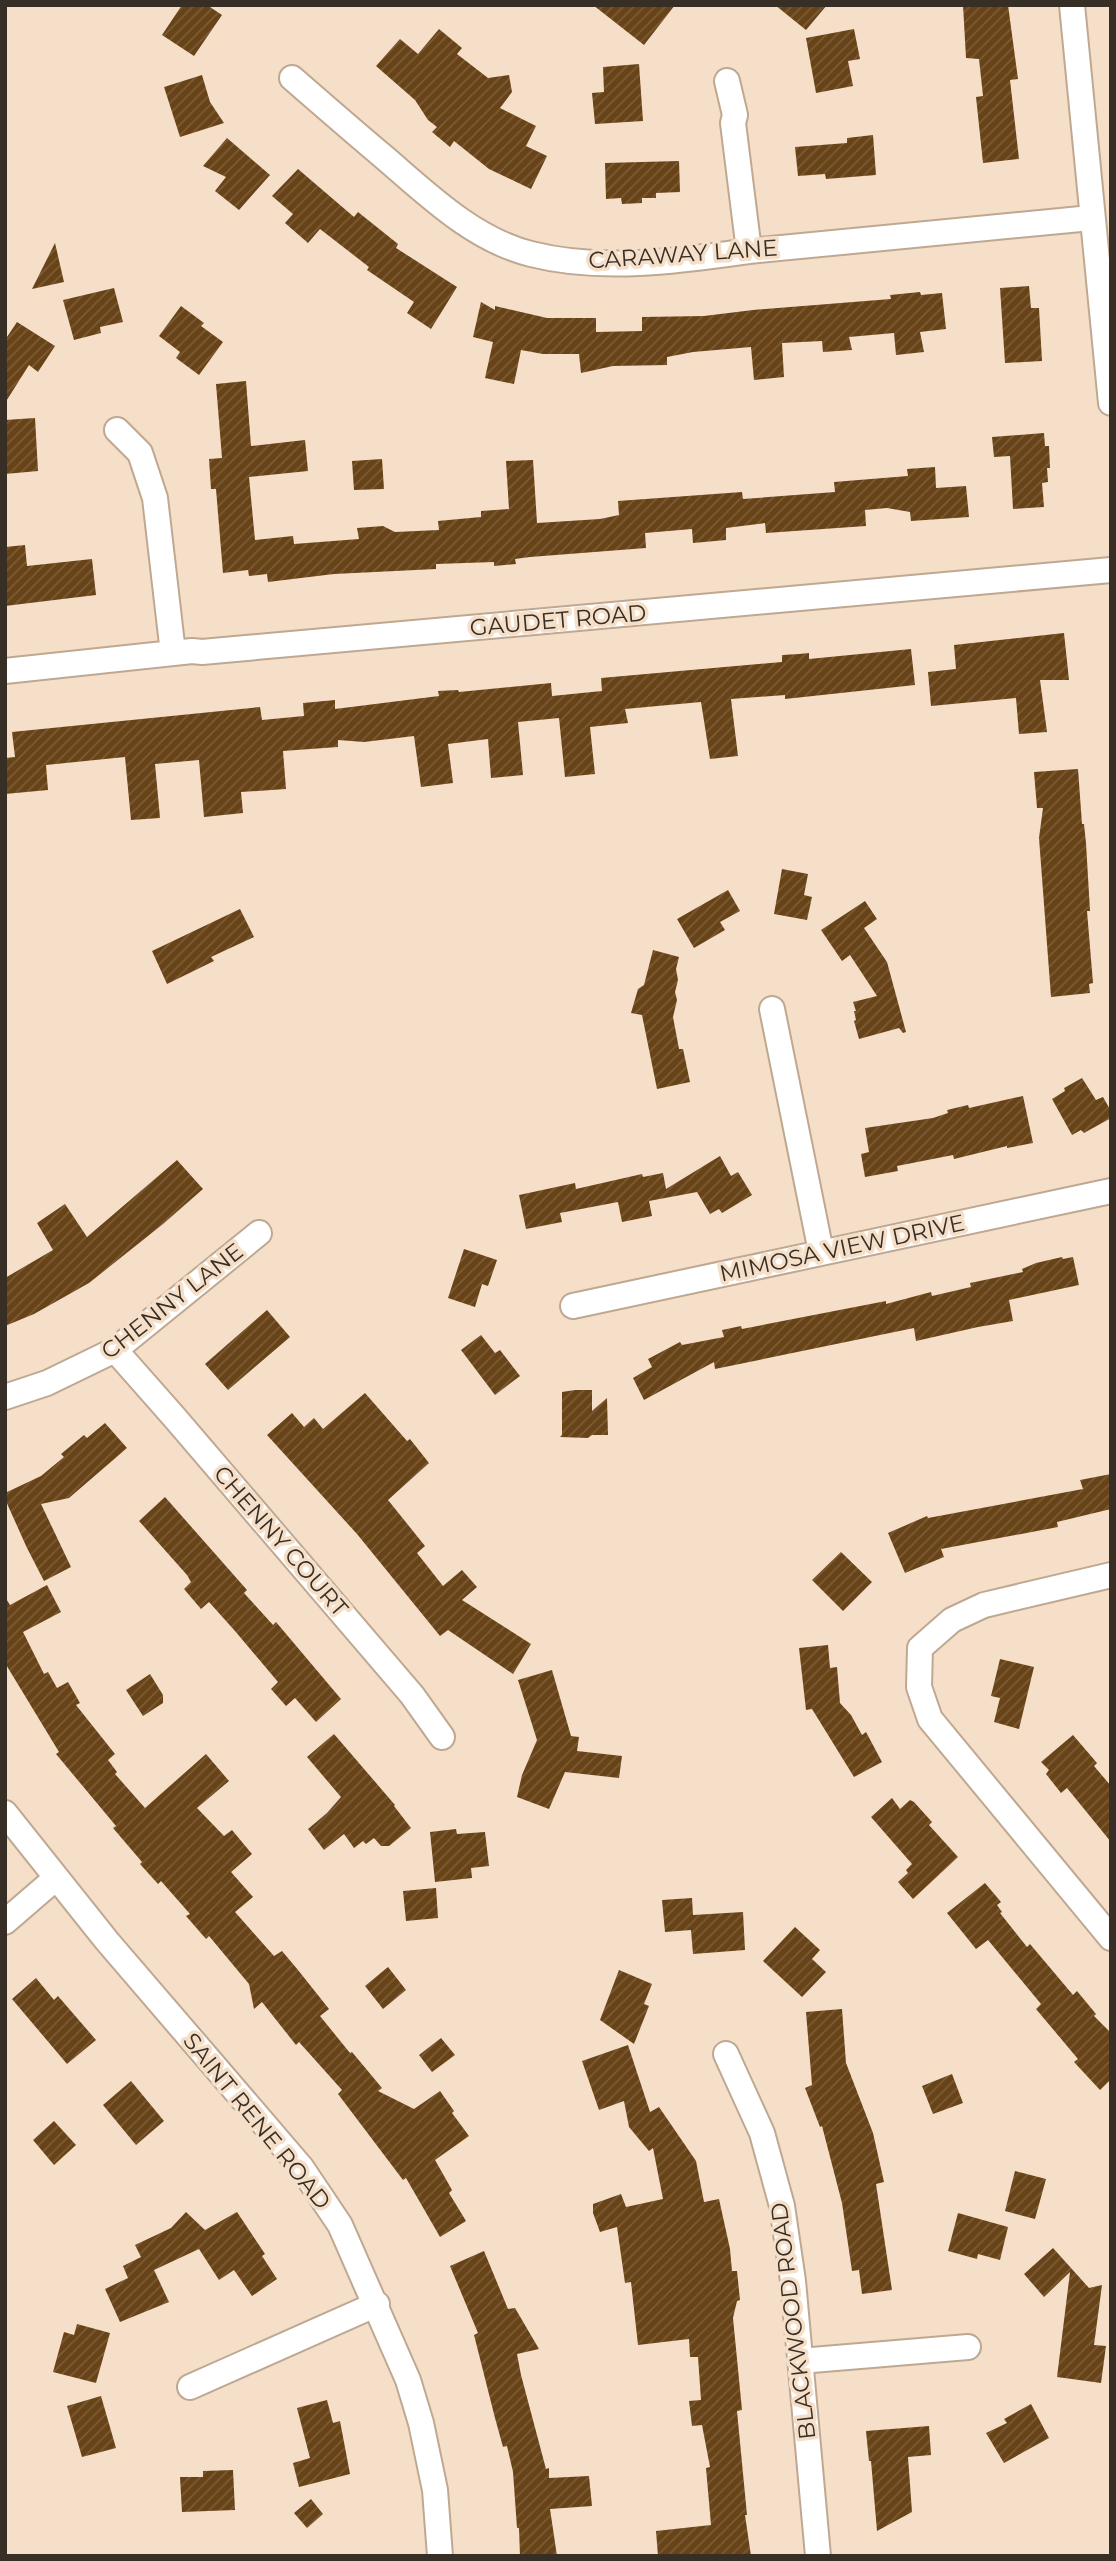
<svg xmlns="http://www.w3.org/2000/svg" width="1116" height="2561" font-family="Montserrat,sans-serif">
  <defs>
    <pattern id="building-hatch" width="6" height="6" patternUnits="userSpaceOnUse" patternTransform="scale(1.75)"><rect width="6" height="6" fill="#684317"/><path d="M-1 1l2-2M0 6l6-6M5 7l2-2" fill="none" stroke="#7a5c38"/></pattern>
  </defs>
  <rect width="100%" height="100%" fill="#f6dfc8"/>
  <path fill="url(#building-hatch)" d="M182,5H207L222,15L194,56L162,35Z
    M593,5H675L644,45Z
    M775,5H827L806,30Z
    M963,5H1008L1018,79L1010,80L1019,159L983,163L976,97L983,96L979,59L966,58Z
    M439,29L462,48L457,54L488,78L509,75L512,92L500,108L536,126L526,146L547,156L531,189L489,169L454,141L450,147L432,132L437,127L428,120L415,100L376,66L400,39L418,54Z
    M854,29L860,59L848,61L853,86L816,93L806,38Z
    M639,64L643,121L595,124L592,93L604,92L603,67Z
    M202,75L210,102L224,123L180,137L164,87Z
    M873,135L876,175L826,179L825,174L798,176L795,147L847,143V138Z
    M227,138L270,175L239,210L215,191L226,177L203,166Z
    M679,161L680,192L656,193V198H642V203L622,204L621,198L606,199L605,163Z
    M298,169L354,217L358,212L398,244L396,248L457,287L431,329L407,313L414,302L367,270L369,267L320,229L308,243L285,223L293,214L272,196Z
    M55,243L64,282L32,289Z
    M1029,286L1031,308H1039L1042,361L1005,363L1000,288Z
    M114,288L123,322L100,327L101,333L74,340L63,300Z
    M920,292L921,295L942,293L946,329L920,332L924,352L896,355L894,333L849,337L852,350L823,352L822,341L782,343L784,377L754,380L751,347L693,352L667,357V365L613,366L581,373L579,354H543L521,350L514,384L485,378L493,342L473,337L481,302L495,310V306L547,318H596V332L642,331V317L704,316L753,310L891,299L890,295Z
    M181,306L204,323L201,326L223,342L199,375L176,358L180,352L159,336Z
    M17,322L55,346L38,372L29,365L5,403V340Z
    M246,381L251,446L305,440L308,471L249,477L255,540L293,536L294,544L359,539L357,528L383,526L395,532L439,530L438,521L481,517V511L509,509L506,461L533,460L537,523L600,519L619,515L618,501L742,492L743,499L835,492L834,482L908,476L907,469L935,467L936,488L966,486L969,517L911,521L910,512L887,508L865,510L866,526L766,533L765,523L726,528V540L693,543L692,529L645,533L646,548L530,557L515,559L516,564L494,566V562L436,564V569L334,574L268,582L267,574L249,576L248,570L223,573L216,489H211L209,459L222,458L216,384Z
    M35,418L38,471L5,474V420Z
    M1044,433L1045,446H1049L1050,468H1047L1048,482L1042,483L1044,507L1013,509L1010,456L994,457L992,437Z
    M382,459L384,489L354,490L352,461Z
    M25,545L27,566L92,559L96,595L5,606V547Z
    M1064,633L1069,680H1040L1047,732L1019,734L1016,698L931,706L928,672L956,669L954,645Z
    M911,649L915,685L785,699V695L731,699L738,756L710,759L701,702L625,709L628,723L590,727L595,774L565,777L559,718L518,722L523,775L491,778L488,739L448,744L453,783L421,787L414,736L364,742L338,740V747L283,751L286,789L241,792L243,813L204,817L199,760L155,764L160,818L131,820L125,757L46,765L48,790L5,794V758L15,757L12,732L260,707L262,720L304,716L303,703L335,700V709L439,696L438,691L458,690L459,692L551,683L552,696L602,691L601,678L782,662V655L799,654L809,653V659Z
    M1078,769L1082,824H1084L1086,843L1090,911H1087L1093,983L1089,984L1090,993L1051,997L1039,838L1043,808H1037L1034,772Z
    M782,869L808,874L804,895L812,897L807,920L774,914Z
    M728,890L740,911L720,922L725,930L694,948L677,919Z
    M865,901L877,919L864,928L887,962L906,1032L903,1033L899,1028L859,1039L854,1021L856,1020L854,1011H856L853,1002L877,996L850,955L842,961L821,930Z
    M240,909L254,937L211,957L214,961L167,984L152,951Z
    M653,950L679,957L676,969L678,980L675,992L677,1000L673,1017L679,1049H683L690,1082L657,1089L642,1015L631,1013L638,989L644,985Z
    M1082,1078L1096,1100L1103,1097L1111,1111V1118L1084,1133L1081,1130L1072,1135L1052,1099L1065,1091L1064,1088Z
    M1023,1096L1033,1143L1007,1148V1146L954,1159L953,1155L897,1166L898,1171L865,1177L861,1154L869,1152L865,1128L933,1118L948,1113L947,1110L968,1105L969,1108Z
    M720,1156L731,1176L738,1172L752,1195L722,1213L719,1209L710,1214L697,1192L649,1201L652,1216L622,1222L618,1202L560,1213L562,1222L526,1229L519,1195L575,1183L576,1189L642,1174L643,1177L663,1173L666,1189Z
    M177,1160L203,1189L163,1224L89,1283L34,1314L5,1326V1278L53,1250L37,1223L65,1204L87,1237Z
    M464,1249L497,1260L488,1286L482,1284L475,1307L448,1298Z
    M1062,1257L1063,1259L1073,1257L1079,1285L1009,1300L1013,1321L978,1327L916,1341L914,1328L715,1369L714,1362L644,1400L633,1378L652,1367L648,1359L680,1342L682,1345L724,1337L722,1330L741,1326L742,1329L886,1301V1304L931,1292L932,1296L971,1287L970,1283L1023,1272L1022,1269L1036,1263Z
    M267,1310L290,1337L228,1390L205,1364Z
    M481,1335L495,1353L500,1350L520,1376L495,1395L461,1350Z
    M575,1390H592V1411L607,1398L608,1435H592L588,1438L560,1437L562,1435V1392Z
    M365,1393L407,1441L410,1439L429,1463L388,1500L425,1546L417,1553L443,1586L462,1570L477,1587L462,1600L531,1644L513,1674L448,1630L440,1636L357,1534L267,1435L292,1413L304,1427L314,1418L323,1429Z
    M105,1423L127,1448L69,1498L41,1504L71,1567L44,1581L27,1548L5,1499V1493L41,1476L64,1457L61,1454L84,1435L87,1438Z
    M1111,1474V1509L1057,1522L1058,1527L941,1549L944,1557L905,1573L888,1533L927,1516L928,1518L1083,1489L1080,1480Z
    M165,1497L247,1590L244,1593L273,1625L276,1622L341,1699L316,1722L295,1698L286,1706L271,1689L278,1682L235,1631L209,1602L201,1609L184,1589L191,1582L187,1575L139,1521Z
    M841,1552L872,1582L843,1611L812,1580Z
    M47,1585L61,1612L23,1632L44,1674L48,1672L57,1688L68,1682L80,1703L76,1705L115,1754L108,1760L117,1772L115,1774L145,1808L206,1754L229,1781L197,1808L224,1836L232,1830L252,1854L231,1872L253,1897L235,1912L274,1956L282,1951L298,1970L329,2009L320,2016L350,2053L352,2052L382,2088L378,2091L414,2109L440,2091L454,2111L452,2113L469,2136L435,2160L452,2190L449,2193L466,2221L440,2237L406,2178L403,2180L338,2094L342,2090L299,2042L296,2045L262,2002L254,2009L249,1984L209,1936L206,1939L186,1916L190,1914L161,1881L158,1884L140,1864L142,1862L113,1828L116,1826L56,1754L59,1752L5,1663V1597L10,1605Z
    M828,1645L830,1668L837,1667L840,1703L851,1715L862,1735L866,1732L882,1762L854,1777L812,1709L806,1710L799,1648Z
    M1000,1659L1034,1667L1019,1729L994,1722L1000,1698L991,1696Z
    M552,1670L571,1736L579,1737L577,1751L622,1756L619,1778L565,1772L549,1809L517,1797L522,1775L537,1740L518,1680Z
    M150,1674L163,1695V1703L143,1716L126,1690Z
    M334,1734L395,1805L394,1806L411,1828L389,1846H381L374,1838L366,1844L363,1841L354,1848L344,1834L324,1850L308,1829L327,1813L341,1797L307,1757Z
    M1073,1735L1097,1763L1094,1766L1111,1786V1842L1067,1788L1061,1793L1046,1774L1049,1770L1041,1762Z
    M892,1798L900,1809L910,1800L914,1802L932,1822L929,1825L958,1857L913,1899L898,1882L908,1873L906,1870L912,1864L871,1817Z
    M456,1829L457,1834L485,1832L489,1866L471,1868L472,1878L435,1882L430,1832Z
    M985,1883L1001,1902L997,1905L1002,1912L1000,1913L1027,1947L1030,1944L1073,1995L1077,1991L1096,2014L1094,2016L1111,2033V2079L1100,2090L1074,2062L1078,2059L1036,2009L1041,2004L988,1940L976,1949L947,1913Z
    M436,1888L438,1918L406,1921L403,1891Z
    M692,1898L693,1915L743,1912L745,1950L693,1954L691,1930L665,1932L662,1900Z
    M795,1927L820,1950L812,1959L826,1972L802,1997L763,1961Z
    M388,1967L406,1990L383,2009L365,1986Z
    M619,1970L652,1984L644,2004L649,2006L634,2044L600,2020Z
    M36,1978L54,2000L58,1996L96,2040L67,2064L12,1999Z
    M842,2009L846,2063L873,2133L884,2182L876,2184L892,2290L862,2294L859,2270L852,2271L842,2203L822,2126L820,2127L805,2088L812,2085L806,2012Z
    M441,2038L455,2055L432,2072L419,2055Z
    M628,2045L650,2112L659,2107L696,2161L704,2202L719,2199L730,2249L732,2271H737L740,2300L737,2301L733,2318L742,2410L737,2411L747,2515H745L751,2556H658L656,2531L711,2525L706,2468L710,2467L702,2425L692,2426L689,2401L701,2400L698,2357H690L689,2339L638,2345L631,2282L625,2283L617,2227L600,2232L593,2213V2204L621,2194L626,2207L663,2199L653,2148L649,2151L629,2127L624,2101L599,2110L582,2061Z
    M952,2074L963,2103L933,2114L922,2086Z
    M131,2081L164,2121L136,2145L103,2105Z
    M54,2121L76,2145L54,2165L33,2140Z
    M1015,2171L1046,2179L1035,2219L1005,2211Z
    M186,2212L205,2230L237,2212L265,2254L262,2256L277,2279L252,2296L234,2270L219,2280L199,2249L154,2270L169,2302L120,2322L105,2289L128,2278L123,2266L141,2257L135,2245L171,2228Z
    M958,2213L1008,2227L1000,2260L978,2254L977,2259L948,2251Z
    M1053,2248L1089,2288L1102,2285L1094,2345L1106,2346L1101,2383L1057,2377L1070,2272L1044,2297L1024,2274Z
    M484,2251L508,2309L515,2308L539,2349L517,2354L521,2375L546,2469L549,2468V2478L589,2476L592,2506L550,2509L557,2556H520L519,2528H517L513,2472L507,2446L503,2447L495,2418L474,2335L478,2333L450,2266Z
    M77,2324L110,2333L96,2383L53,2372L64,2332L74,2335Z
    M101,2396L116,2448L82,2457L67,2406Z
    M327,2400L333,2423L340,2421L350,2474L299,2487L293,2463L310,2458L297,2408Z
    M1031,2404L1049,2438L1004,2463L986,2433L1007,2423L1004,2419Z
    M929,2426L931,2455L908,2457L912,2512L877,2531L871,2461H869L866,2431Z
    M233,2470L235,2510L182,2512L180,2477H203V2471Z
    M311,2499L323,2514L307,2528L294,2513Z"/>
  <g fill="none" stroke-linecap="round" stroke-linejoin="round">
    <defs>
      <path id="minor" d="M1072,5L1111,403
        M292,78C323,105 354,132 385,158C428,195 474,240 531,254C602,272 678,261 749,251L1091,218
        M727,81L735,115L733,123L749,251
        M117,430L140,453L155,498L173,653
        M5,671L192,651L202,652L1111,570
        M772,1009L821,1252
        M573,1306L1111,1191
        M115,1350L175,1418L412,1695L442,1737
        M5,1397L47,1383L115,1350L259,1233
        M1111,1575L984,1605L952,1620L920,1648L919,1687L930,1719L1111,1938
        M5,1813L107,1941L301,2167L340,2225L408,2380L421,2423L435,2490L440,2556
        M5,1922L56,1878
        M726,2054L762,2133L782,2206L793,2281L818,2556
        M800,2361L968,2347
        M190,2387L377,2304"/>
    </defs>
    <use href="#minor" stroke="#bfa892" stroke-width="28"/>
    <use href="#minor" stroke="#fff" stroke-width="24"/>
  </g>
  <g text-anchor="middle" stroke-width="7" stroke-linejoin="round" paint-order="stroke">
    <g font-size="23" fill="#372e25" stroke="#f6dfc8">
      <text transform="translate(683 254) rotate(-4)" y="8">CARAWAY LANE</text>
      <text transform="translate(558 620) rotate(-5)" y="8">GAUDET ROAD</text>
      <text transform="translate(842 1248) rotate(-12)" y="8">MIMOSA VIEW DRIVE</text>
      <text transform="translate(172 1301) rotate(-38)" y="8">CHENNY LANE</text>
      <text transform="translate(281 1541) rotate(49)" y="8">CHENNY COURT</text>
      <text transform="translate(257 2121) rotate(51)" y="8">SAINT RENE ROAD</text>
      <text transform="translate(793 2321) rotate(-97)" y="8">BLACKWOOD ROAD</text>
    </g>
  </g>
  <rect width="1116" height="2561" fill="none" stroke="#372e25" stroke-width="14"/>
</svg>
